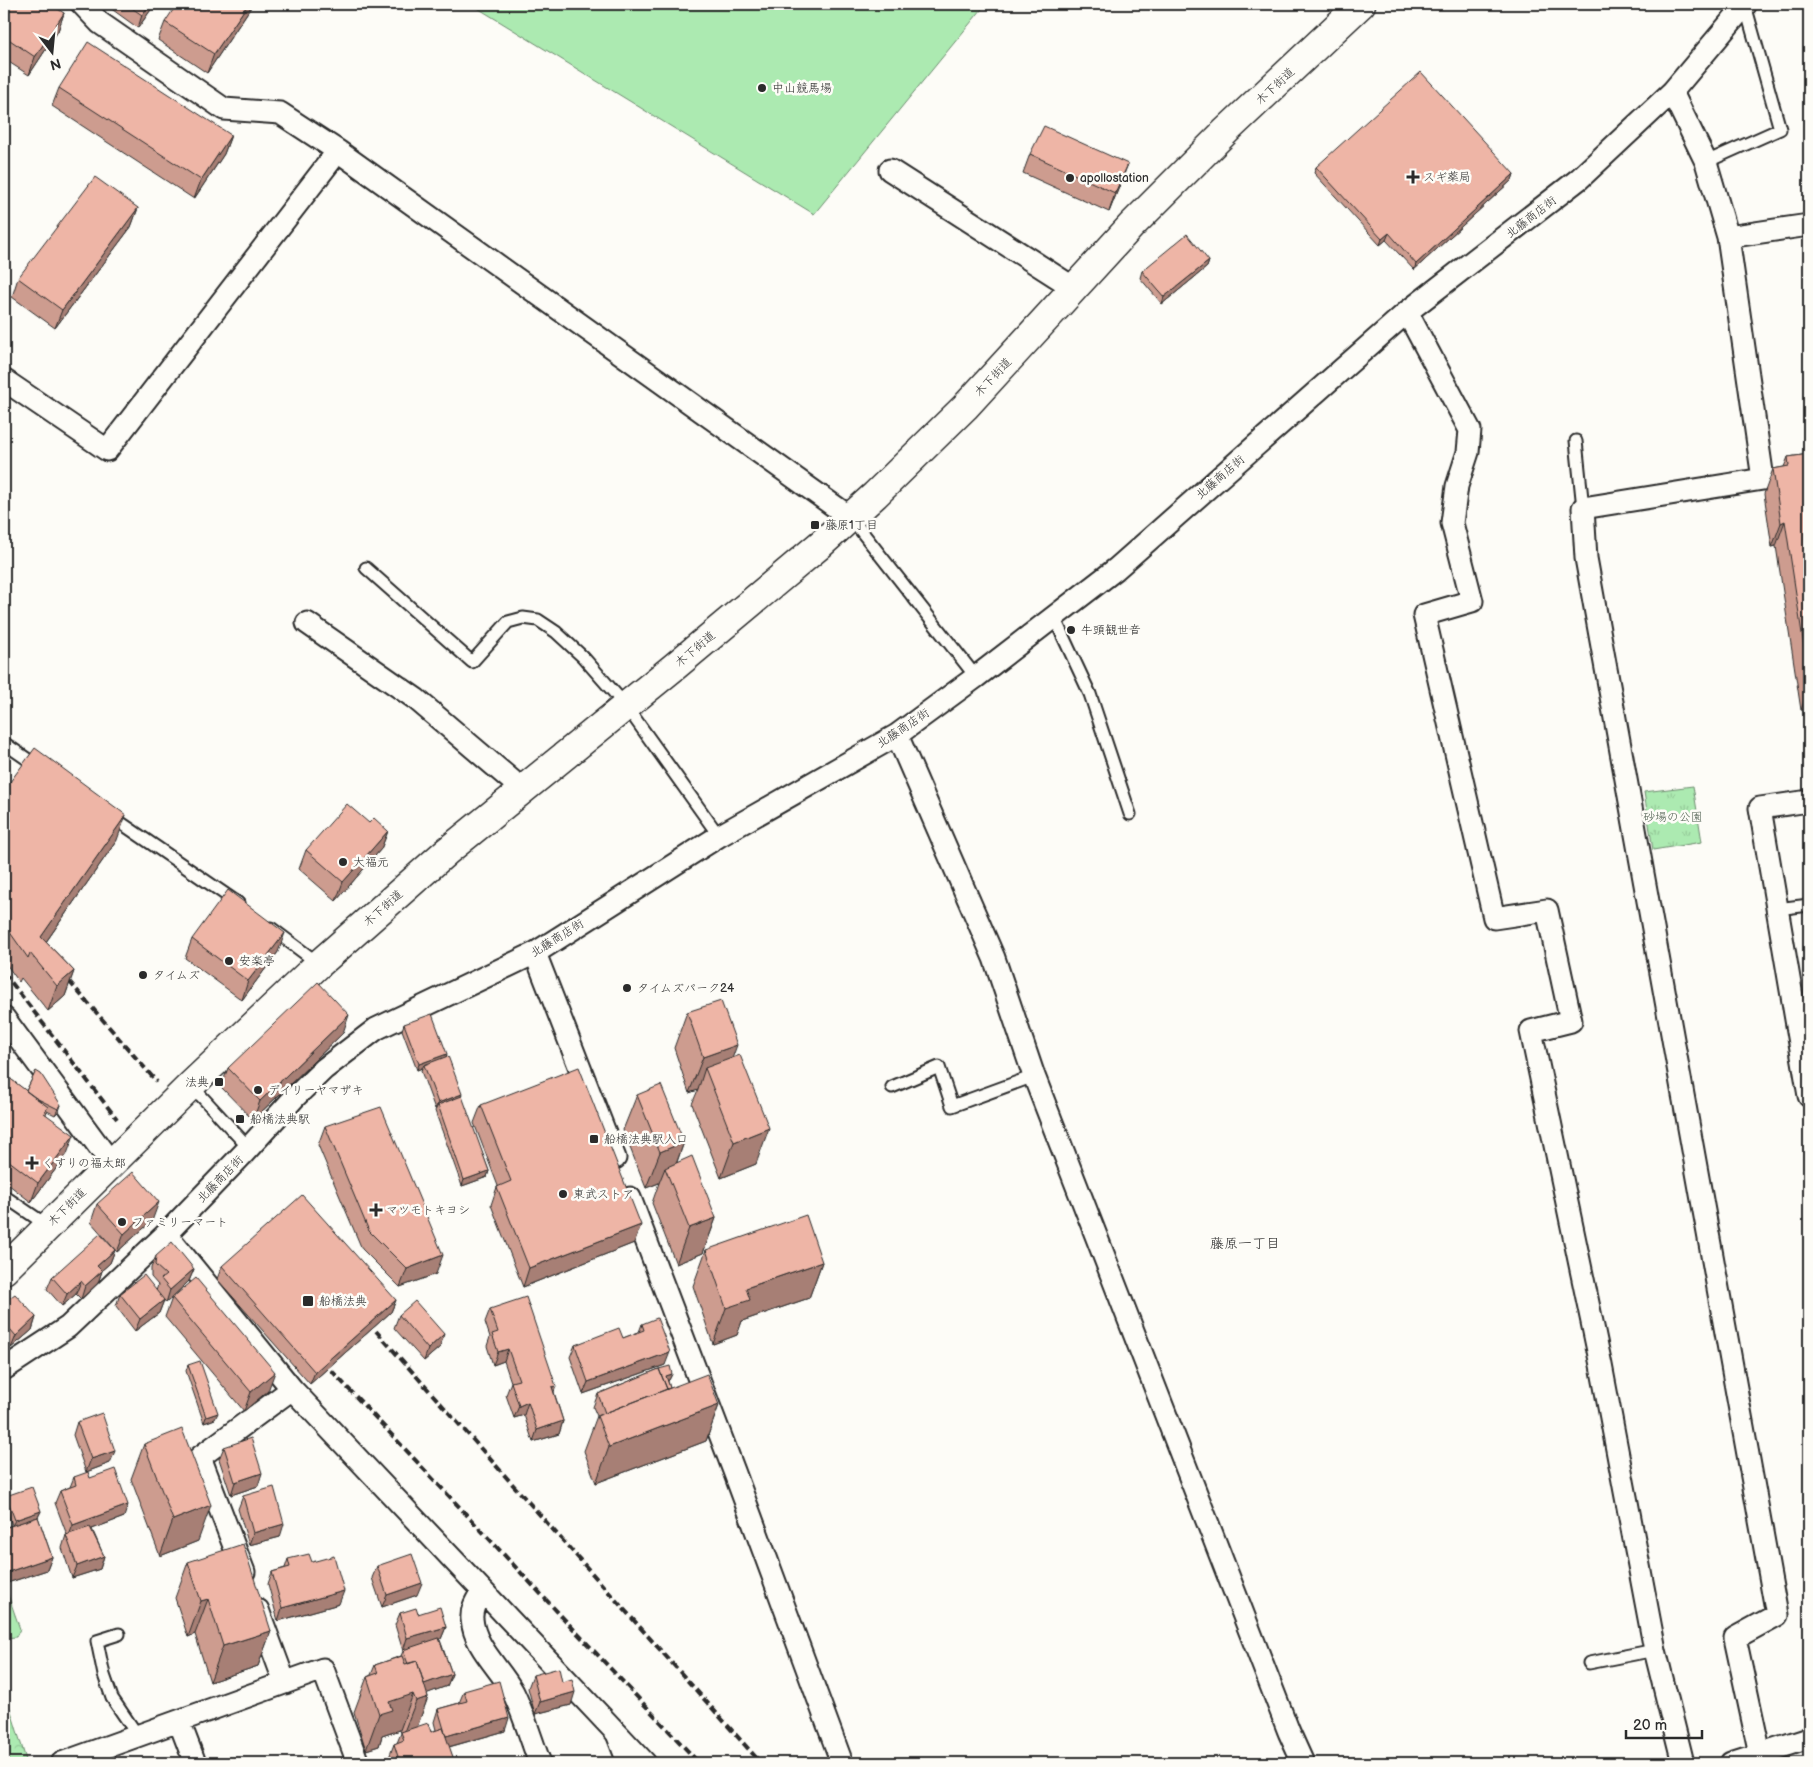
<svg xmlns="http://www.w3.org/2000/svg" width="1813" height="1767" font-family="'Balsamiq Sans','Klee One',sans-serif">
  <defs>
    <pattern id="forest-crowns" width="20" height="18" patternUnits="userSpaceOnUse" patternTransform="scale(1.25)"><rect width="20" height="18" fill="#aceab1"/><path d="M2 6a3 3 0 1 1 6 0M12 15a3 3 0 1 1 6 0" fill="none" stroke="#94c998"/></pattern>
    <pattern id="park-tufts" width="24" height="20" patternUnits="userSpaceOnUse" patternTransform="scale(1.25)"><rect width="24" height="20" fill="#aceab1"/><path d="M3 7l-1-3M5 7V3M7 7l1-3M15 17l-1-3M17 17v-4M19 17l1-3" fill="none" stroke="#94c998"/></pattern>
  </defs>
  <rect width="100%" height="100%" fill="#fdfcf7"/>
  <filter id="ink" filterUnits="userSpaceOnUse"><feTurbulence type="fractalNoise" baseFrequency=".02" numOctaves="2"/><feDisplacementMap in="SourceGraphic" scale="10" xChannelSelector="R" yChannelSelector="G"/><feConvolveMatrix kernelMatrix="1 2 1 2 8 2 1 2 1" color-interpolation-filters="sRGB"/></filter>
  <g filter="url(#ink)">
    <path fill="#aceab1" stroke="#6c8a6e" d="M471,4H986L814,214Z"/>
    <path fill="url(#forest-crowns)" stroke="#6c8a6e" d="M4,1592H7L20,1629L16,1637L4,1638Z
      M4,1700L10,1708L27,1763H4Z"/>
    <path fill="url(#park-tufts)" stroke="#6c8a6e" d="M1693,786L1702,842L1653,850L1644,792Z"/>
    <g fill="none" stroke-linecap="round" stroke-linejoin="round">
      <defs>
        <path id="service" d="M1706,162L1780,129L1745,5
          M1576,441L1583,508
          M851,518L976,677
          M366,568L472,662L508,622L523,618L538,620L556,632L583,657L626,706L719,836
          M1054,617L1090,694L1130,814
          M4,743L40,768
          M111,816L238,903
          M1777,909L1809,905
          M271,928L319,964
          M191,1085L249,1148
          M892,1087L939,1067L952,1106L1034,1076
          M4,1196L48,1226
          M119,1634L97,1641L104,1675L112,1698L138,1736
          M1589,1663L1655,1650
          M613,1737L623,1763"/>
        <path id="minor" d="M82,4L100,23L224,109L280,113L338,151L851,518
          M1672,92L1706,162L1728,237L1809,225
          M890,170L1074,288
          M1728,237L1763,479L1583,508L1586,558L1777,1615L1735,1638L1760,1754
          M1407,312L1470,430L1468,452L1457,486L1452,523L1472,601L1424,615L1494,918L1547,910L1571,1021L1531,1031L1601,1365L1655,1650L1683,1763
          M4,380L107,450L338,151
          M307,623L416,699L523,790
          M897,735L994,958L1034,1076L1289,1732L1303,1763
          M1809,801L1760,808L1809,1096
          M535,953L615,1158
          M4,1018L111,1163
          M630,1198L734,1471L842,1763
          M166,1234L292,1389L645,1763
          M4,1369L68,1327L166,1234L244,1153L295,1097L324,1069L376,1029L535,953L719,836L897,735L976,677L1116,569L1407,312L1579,179L1672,92L1746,4
          M244,1572L200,1457L292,1389
          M482,1591C477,1600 471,1608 472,1619C474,1647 500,1668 513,1692C524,1714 531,1740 540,1763
          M258,1610L285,1683
          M179,1721L195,1763
          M62,1763L323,1669L358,1763
          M1731,1763L1809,1738"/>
        <path id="primary" d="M4,1270L191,1085L319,964L446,852L674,667L821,544L875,495L965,407L1131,226L1226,131L1361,4"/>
      </defs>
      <use href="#service" stroke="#2b2b2b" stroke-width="15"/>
      <use href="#minor" stroke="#2b2b2b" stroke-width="25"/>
      <use href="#primary" stroke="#2b2b2b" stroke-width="31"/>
      <use href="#service" stroke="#fdfcf7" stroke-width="11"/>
      <use href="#minor" stroke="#fdfcf7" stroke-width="21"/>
      <use href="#primary" stroke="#fdfcf7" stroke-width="28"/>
      <path stroke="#2b2b2b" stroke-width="4" stroke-dasharray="8 4" stroke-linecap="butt" d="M61,972L157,1082
        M4,973L117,1119
        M376,1331L761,1763
        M331,1370L699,1763"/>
    </g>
    <path fill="#cd9c8f" stroke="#2b2b2b" d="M4,4L64,13L58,31L29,75L4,59Z
      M106,4H155L138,28L106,5Z
      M253,4L207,73L158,40L165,22Z
      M59,88L231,135L224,154L194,199L52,106Z
      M1030,154L1121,182L1109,212L1023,173Z
      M1316,167L1514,174L1512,180L1414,270L1386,240L1380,245L1314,173Z
      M138,208L131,227L55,328L12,297L18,278Z
      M1209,261L1207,267L1162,304L1140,278L1142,271Z
      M1809,454V709L1801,710L1776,546L1772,547L1764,494L1773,469L1784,467L1788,457Z
      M4,790L117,840L46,942L74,971L65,996L48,1011L21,978L19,982L4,961Z
      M369,823L388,831L381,849L336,901L299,869L306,850Z
      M192,939L278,952L242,1000L185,958Z
      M687,1012L732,1058L756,1164L721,1178L692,1104L698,1090L689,1093L674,1048Z
      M404,1024L446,1057L489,1171L487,1177L462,1186L435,1111L436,1109H435L421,1071L422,1068L417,1070L402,1030Z
      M343,1033L253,1120L221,1087L228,1068Z
      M36,1071L59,1111L55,1115L47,1111L46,1114L67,1154L31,1202L4,1181V1074L26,1091Z
      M637,1095L684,1142L677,1162L716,1218L703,1253L676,1264L652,1203L659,1183L646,1188L623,1130Z
      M481,1105L634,1243L523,1287L491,1205L497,1187L498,1186L474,1123Z
      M325,1126L436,1274L400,1287L362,1249L318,1145Z
      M97,1204L152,1221L117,1252L91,1222Z
      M115,1250L110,1263L102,1270V1271L98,1283L81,1299L76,1294L62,1306L47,1289L52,1277Z
      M706,1250L822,1262L809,1298L742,1321L737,1335L713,1344L693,1286Z
      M156,1256L194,1269L189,1281L166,1303L164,1300L159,1313L135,1331L116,1306L120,1294L156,1291L158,1285L151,1277V1268Z
      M222,1266L396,1300L391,1312L310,1384L217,1279Z
      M4,1294L8,1299L36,1317L32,1330L11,1348L4,1340Z
      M172,1298L268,1391L244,1411L165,1317Z
      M490,1309L554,1392L563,1421L559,1434L533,1442L524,1415L514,1418L506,1395L511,1382L504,1361L493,1365L487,1346L490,1337L485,1322Z
      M399,1315L440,1347L424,1361L394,1328Z
      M642,1324L665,1365L583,1394L570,1357L575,1345L623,1338L639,1332Z
      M188,1365L215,1419L204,1423L186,1371Z
      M659,1369L672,1374L669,1380L668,1381L670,1388L719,1405L706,1441L596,1483L584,1451L597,1416L593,1407L598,1394Z
      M77,1422L110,1463L86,1472L73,1435Z
      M1809,1429V1443L1808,1433Z
      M144,1444L198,1541L160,1556L131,1479Z
      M224,1447L258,1486L231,1495L219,1459Z
      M74,1477L90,1478L124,1517L92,1529L104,1556L100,1569L72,1578L62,1548L66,1535H67L55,1503L60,1491L70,1487Z
      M6,1496L41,1511L38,1517L52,1557L47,1570L4,1584V1528L12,1525L4,1502Z
      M243,1496L280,1537L249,1545L238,1509Z
      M288,1559L339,1604L278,1621L268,1584L272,1572L285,1568Z
      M188,1562L271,1631L258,1666L210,1682L195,1634L188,1637L175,1598Z
      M377,1566L417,1595L382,1607L372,1578Z
      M400,1613L418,1614L446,1627L441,1639L440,1640L452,1674L447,1686L427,1693L428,1697L417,1727L431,1732L436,1730L434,1722L438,1709L459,1703L464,1691L505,1731L449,1747L455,1763H387L394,1744L397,1743L401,1733L400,1730L382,1736L379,1746L366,1750L354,1712L367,1677L371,1675L375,1665L401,1656L403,1651L395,1625Z
      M533,1675L562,1682L571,1705L535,1714L528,1688Z"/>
    <path fill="#a77f74" stroke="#2b2b2b" d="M150,4H155L138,28L142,15Z
      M248,4H253L207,73L214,54Z
      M64,13L58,31L29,75L35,57Z
      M231,135L224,154L194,199L201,180Z
      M1128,164L1121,182L1109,212L1115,193Z
      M1514,174L1512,180L1414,270L1416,264Z
      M138,208L131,227L55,328L62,310Z
      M1389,233L1386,240L1380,245L1382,239Z
      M1209,261L1207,267L1162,304L1164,297Z
      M1785,521L1776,546L1772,547L1781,523Z
      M1809,688V709L1801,710Z
      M126,815L117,840L34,959L41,937Z
      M388,831L381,849L336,901L343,882Z
      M285,933L278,952L242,1000L248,981Z
      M74,971L65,996L48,1011L57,986Z
      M349,1015L343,1033L253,1120L260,1101Z
      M737,1045L724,1081L705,1068L698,1090L689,1093L703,1057Z
      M447,1054L445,1060L424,1065L422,1068L417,1070L419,1064Z
      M462,1094L459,1101L438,1105L436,1109H435L438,1103Z
      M61,1105L59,1111L55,1115L58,1109Z
      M769,1128L756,1164L721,1178L734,1142Z
      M74,1135L67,1154L31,1202L38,1183Z
      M684,1142L671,1178L665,1168L659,1183L646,1188L660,1152Z
      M489,1171L487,1177L462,1186L464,1180Z
      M159,1202L152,1221L117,1252L124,1234Z
      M716,1218L703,1253L676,1264L689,1228Z
      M641,1225L634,1243L523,1287L529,1268Z
      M115,1250L110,1263L93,1278L97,1266Z
      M443,1255L436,1274L400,1287L407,1269Z
      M822,1262L809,1298L742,1321L737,1335L713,1344L726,1308L746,1288Z
      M194,1269L189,1281L166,1303L170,1290Z
      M102,1271L98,1283L81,1299L85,1286Z
      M81,1281L76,1294L62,1306L67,1294Z
      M164,1300L159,1313L135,1331L140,1319Z
      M396,1300L391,1312L310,1384L315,1372Z
      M36,1317L32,1330L11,1348L16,1336Z
      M444,1334L440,1347L424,1361L428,1349Z
      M508,1349L504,1361L493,1365L498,1352Z
      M670,1352L665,1365L583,1394L588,1382Z
      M275,1372L268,1391L244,1411L251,1392Z
      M672,1374L669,1380L664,1382L666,1376Z
      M556,1386L552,1398V1387Z
      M528,1402L524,1415L514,1418L519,1406Z
      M719,1405L706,1441L596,1483L609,1447Z
      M218,1413L215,1419L204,1423L206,1417Z
      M563,1421L559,1434L533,1442L537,1430Z
      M115,1451L110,1463L86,1472L91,1459Z
      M262,1473L258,1486L231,1495L235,1482Z
      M128,1505L124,1517L68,1538L73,1525Z
      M211,1505L198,1541L160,1556L173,1520Z
      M41,1511L38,1517L12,1526L15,1520Z
      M284,1524L280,1537L249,1545L253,1533Z
      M104,1556L100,1569L72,1578L77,1566Z
      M52,1557L47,1570L4,1584V1576L5,1573Z
      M422,1583L417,1595L382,1607L387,1595Z
      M344,1591L339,1604L278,1621L282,1608Z
      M208,1599L195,1634L188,1637L201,1601Z
      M446,1627L441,1639L403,1651L407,1638Z
      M271,1631L258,1666L210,1682L223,1646Z
      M452,1674L447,1686L415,1698L413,1694L400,1730L382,1736L379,1746L366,1750L379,1714L389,1702L415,1687Z
      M575,1692L571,1705L535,1714L540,1702Z
      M428,1697L415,1733L402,1737L416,1701Z
      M509,1718L505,1731L441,1749L446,1736Z"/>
    <path fill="#eeb5a6" stroke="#2b2b2b" d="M4,4H50L64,13L35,57L4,36Z
      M126,4H150L142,15Z
      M177,4H248L214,54L165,22Z
      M88,42L231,135L201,180L59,88Z
      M1421,72L1514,174L1416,264L1389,233L1382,239L1316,167Z
      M1044,126L1128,164L1115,193L1030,154Z
      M95,177L138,208L62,310L18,278Z
      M1187,234L1209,261L1164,297L1142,271Z
      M1809,454V680L1785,521L1781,523L1773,469L1789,466L1788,457Z
      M35,748L126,815L41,937L74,971L57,986L30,953L28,958L4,924V790Z
      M347,804L369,823L374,818L388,831L343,882L306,850Z
      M228,890L285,933L248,981L192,939Z
      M318,982L349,1015L260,1101L228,1068Z
      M721,1001L737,1045L703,1057L687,1012Z
      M432,1014L447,1054L419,1064L404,1024Z
      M740,1055L769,1128L734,1142L705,1068Z
      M448,1056L462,1094L438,1103L424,1065Z
      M579,1067L641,1225L529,1268L497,1187L511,1181L481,1105Z
      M36,1071L41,1074L61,1105L58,1109L34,1097L26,1091Z
      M4,1074L48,1107L44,1113L74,1135L38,1183L4,1157Z
      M661,1085L684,1142L660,1152L637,1095Z
      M462,1096L489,1171L464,1180L438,1105Z
      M381,1107L443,1255L407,1269L369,1231L325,1126Z
      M692,1156L716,1218L689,1228L665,1168Z
      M133,1172L159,1202L124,1234L97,1204Z
      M302,1195L396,1300L315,1372L222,1266Z
      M806,1215L822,1262L746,1288L750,1300L726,1308L706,1250Z
      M100,1234L115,1250L97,1266L102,1271L85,1286L81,1281L67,1294L52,1277Z
      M172,1242L194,1269L170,1290L161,1279L166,1275L155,1265L156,1256Z
      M144,1275L164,1300L140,1319L120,1294Z
      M196,1278L275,1372L251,1392L172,1298Z
      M4,1294L8,1299L15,1294L36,1317L16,1336L4,1322Z
      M526,1297L556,1386L552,1387L563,1421L537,1430L528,1402L519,1406L511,1382L519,1380L508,1349L498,1352L492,1334L498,1332L490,1309Z
      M415,1301L444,1334L428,1349L399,1315Z
      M657,1318L670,1352L588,1382L575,1345L619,1328L623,1338L644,1330L642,1324Z
      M200,1361L218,1413L206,1417L188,1365Z
      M670,1366L672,1374L666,1376L670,1388L667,1389L659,1369Z
      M659,1369L667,1389L605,1413L598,1394Z
      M707,1374L719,1405L609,1447L597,1416Z
      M102,1413L115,1451L91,1459L77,1422Z
      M182,1429L211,1505L173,1520L144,1444Z
      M251,1438L262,1473L235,1482L224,1447Z
      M115,1469L128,1505L73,1525L60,1491L76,1485L74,1477L88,1472L90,1478Z
      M32,1487L41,1511L15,1520L6,1496Z
      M274,1487L284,1524L253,1533L243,1496Z
      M38,1517L52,1557L5,1573L4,1569V1528Z
      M90,1527L104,1556L77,1566L66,1535Z
      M243,1544L271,1631L223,1646L208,1599L201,1601L188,1562Z
      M309,1554L312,1562L334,1556L344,1591L282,1608L272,1572L290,1567L288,1559Z
      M412,1554L422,1583L387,1595L377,1566Z
      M440,1607L446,1627L407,1638L400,1613L416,1608L418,1614Z
      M439,1638L452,1674L424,1684L417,1661L408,1664L403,1650Z
      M402,1656L405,1664L417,1661L428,1697L416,1701L413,1694L389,1702L392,1710L379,1714L367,1677L378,1673L375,1665Z
      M559,1668L562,1682L572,1679L575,1692L540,1702L533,1675Z
      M499,1681L509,1718L446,1736L438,1709L467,1701L464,1691Z
      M428,1723L431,1732L443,1728L455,1763H440V1761L434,1763H400L394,1744L404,1740L401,1732Z"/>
  </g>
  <g fill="#2b2b2b" stroke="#fdfcf7" stroke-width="2">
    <circle cx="762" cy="88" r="5"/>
    <path d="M1410.5 169.5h5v5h5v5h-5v5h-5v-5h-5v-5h5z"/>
    <circle cx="1070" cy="178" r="5"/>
    <rect x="810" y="520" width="10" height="10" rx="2.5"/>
    <circle cx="1071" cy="630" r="5"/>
    <circle cx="343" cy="862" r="5"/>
    <circle cx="229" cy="961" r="5"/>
    <circle cx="143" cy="975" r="5"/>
    <circle cx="627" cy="988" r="5"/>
    <rect x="214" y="1077" width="10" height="10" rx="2.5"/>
    <circle cx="258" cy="1090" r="5"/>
    <rect x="235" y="1114" width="10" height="10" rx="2.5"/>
    <rect x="589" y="1134" width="10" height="10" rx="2.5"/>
    <path d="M29.5 1155.5h5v5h5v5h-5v5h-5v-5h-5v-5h5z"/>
    <circle cx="563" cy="1194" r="5"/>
    <path d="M373.5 1202.5h5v5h5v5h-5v5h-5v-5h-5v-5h5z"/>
    <circle cx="122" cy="1222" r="5"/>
    <rect x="302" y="1295" width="12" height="12" rx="2.5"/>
  </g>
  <g text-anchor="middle" stroke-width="5" stroke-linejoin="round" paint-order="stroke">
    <g font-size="12" fill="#2b2b2b" stroke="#fdfcf7">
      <text transform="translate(1275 86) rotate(-43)" y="4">木下街道</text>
      <text transform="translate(1531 217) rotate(-38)" y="4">北藤商店街</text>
      <text transform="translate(993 377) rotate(-47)" y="4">木下街道</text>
      <text transform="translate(1220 477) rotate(-41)" y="4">北藤商店街</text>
      <text transform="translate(695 649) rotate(-40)" y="4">木下街道</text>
      <text transform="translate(903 728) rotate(-34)" y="4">北藤商店街</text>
      <text transform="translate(383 908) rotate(-42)" y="4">木下街道</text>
      <text transform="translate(557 938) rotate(-32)" y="4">北藤商店街</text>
      <text transform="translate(220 1179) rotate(-46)" y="4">北藤商店街</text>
      <text transform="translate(67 1207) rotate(-45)" y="4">木下街道</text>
    </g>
    <g font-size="12" fill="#2b2b2b" stroke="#fdfcf7" text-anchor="start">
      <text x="772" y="92">中山競馬場</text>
      <text x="1423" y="181">スギ薬局</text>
      <text x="1080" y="182">apollostation</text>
      <text x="825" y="529">藤原1丁目</text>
      <text x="1081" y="634">牛頭観世音</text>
      <text x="353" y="866">大福元</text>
      <text x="239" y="965">安楽亭</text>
      <text x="153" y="979">タイムズ</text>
      <text x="637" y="992">タイムズパーク24</text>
      <text x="209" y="1086" text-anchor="end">法典</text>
      <text x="268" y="1094">デイリーヤマザキ</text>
      <text x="250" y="1123">船橋法典駅</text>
      <text x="604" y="1143">船橋法典駅入口</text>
      <text x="42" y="1167">くすりの福太郎</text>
      <text x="573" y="1198">東武ストア</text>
      <text x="386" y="1214">マツモトキヨシ</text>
      <text x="132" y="1226">ファミリーマート</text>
      <text x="319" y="1305">船橋法典</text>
    </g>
    <g font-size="12" fill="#4b5b4c" stroke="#fdfcf7">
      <text x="1673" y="821">砂場の公園</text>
    </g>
    <g font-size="14" fill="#2b2b2b" stroke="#fdfcf7">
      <text x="1245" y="1248">藤原一丁目</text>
    </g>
  </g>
  <rect width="1813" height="1767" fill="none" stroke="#fdfcf7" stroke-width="20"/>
  <rect x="10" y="10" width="1793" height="1747" fill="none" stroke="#2b2b2b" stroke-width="2" filter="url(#ink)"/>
  <g transform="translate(52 52) rotate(164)" stroke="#fdfcf7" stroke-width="4" paint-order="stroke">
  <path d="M0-4L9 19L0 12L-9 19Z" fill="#2b2b2b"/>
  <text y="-8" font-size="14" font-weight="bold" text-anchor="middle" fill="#2b2b2b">N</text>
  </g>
  <path d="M1626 1730v8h76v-8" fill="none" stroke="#2b2b2b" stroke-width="2.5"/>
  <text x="1633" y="1730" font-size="15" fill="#2b2b2b" stroke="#fdfcf7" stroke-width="4" paint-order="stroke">20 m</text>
</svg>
